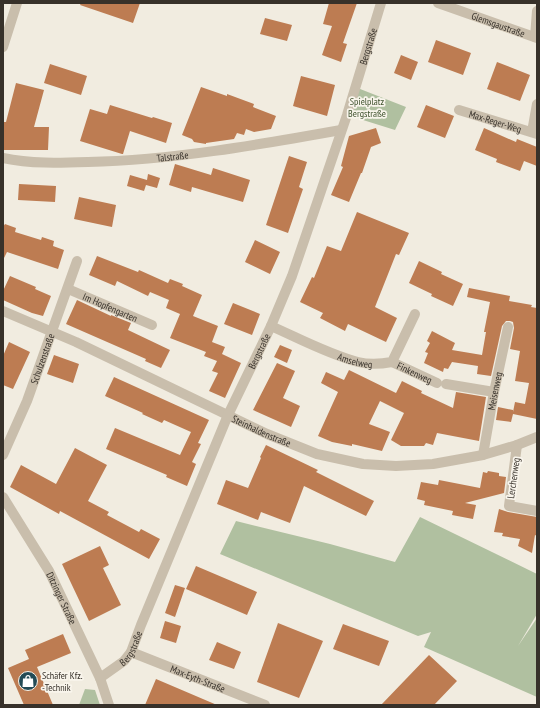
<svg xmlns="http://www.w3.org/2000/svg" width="540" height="708" font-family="'PT Sans Narrow',sans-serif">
  <rect width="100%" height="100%" fill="#f1ece0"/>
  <path fill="#b0c0a0" d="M355,87L406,107L395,130L347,115Z
    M420,517L537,574V614L518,646L537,618V697L424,647L431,632L418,636L220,554L236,521L330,544L395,562Z
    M85,689L95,690L100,705H79Z"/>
  <path fill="#bd7c52" d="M81,3H140L133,23L80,5Z
    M329,3H357L343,43L347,44L341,62L322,55L332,26L323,24Z
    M265,18L292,25L287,41L260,34Z
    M436,40L471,53L463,75L428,62Z
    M401,55L418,62L411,80L394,73Z
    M497,62L530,75L520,101L487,89Z
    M50,64L87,76L81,95L44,83Z
    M301,76L335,85L327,116L293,106Z
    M16,83L44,90L34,127H49L48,150H3L4,122H6Z
    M201,87L227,96V94L254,104L253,107L276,116L271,129L254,132L246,129L244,135L237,133L234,139L206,143V144L194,142L192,139L182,135Z
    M110,105L152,118L153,117L172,123L166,143L130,131L123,154H122L80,141L90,109L107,114Z
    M426,105L454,116L445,138L417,127Z
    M376,128L381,143L371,147L362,173H361L349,202L331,195L343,167L341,166L349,136Z
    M484,128L516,142L517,139L537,147V166L524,161L520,171L496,162L497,159L475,150Z
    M289,156L307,162L299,187L303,189L288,233L266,225Z
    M175,164L211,175L213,168L250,180L243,202L192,187L191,192L169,185Z
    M148,174L160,178L157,188L146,185L144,191L127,186L130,175L147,180Z
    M19,184L56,186L55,202L18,200Z
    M79,197L116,205L112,227L74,219Z
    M357,212L409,233L399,255L396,254L375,307L397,318L386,342L348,324L345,331L320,318L323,313L300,302L312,277L314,278L327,246L341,251Z
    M5,224L16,228L15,232L41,240L42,237L54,241L53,246L64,250L58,269L7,252L3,260V227Z
    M255,240L280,252L270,274L245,262Z
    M97,256L138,272L139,270L168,283L170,279L183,284L182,286L202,295L193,316L218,326L212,342L225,347L222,354L241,363L225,398L209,391L218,373L212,371L217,361L204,356L206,352L170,338L180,314L166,308L169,300L150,292L148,296L117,281L115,286L89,275Z
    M419,261L442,272L441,274L463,284L453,306L431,296L432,294L409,283Z
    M10,276L36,287L35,289L51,296L43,316L32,313L3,300V291Z
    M469,288L510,296L509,301L532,305L531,307L537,308V419L513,414L511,422L496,420L498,407L513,410V412L515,402L525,404L529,383L515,381L520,351L510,349L514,328L513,322L510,321H506L502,326L491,376L477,374L478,366L452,362L448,369L444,368L443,372L424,363L428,353L425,352L430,343L427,341L432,331L455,343L452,350L482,355L486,332H484L490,302L467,297Z
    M77,300L111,316V315L131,323L128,330L170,350L161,368L145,361L146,359L66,324Z
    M233,303L260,314L252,335L224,324Z
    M9,342L30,352L13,389L3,385V356Z
    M280,345L292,350L287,363L274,357Z
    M54,355L79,364L73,383L47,374Z
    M277,363L295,371L283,398L300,406L291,427L253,410Z
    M349,370L396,393L402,381L422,391L421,393L453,408L456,392L486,397L479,441L437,433L433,445L426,443L424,446H401L391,440L404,413L380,401L369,424L390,432L382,451L352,444V446L332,442L318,436L338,392L321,383L326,372L344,380Z
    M114,377L209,420L198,443L201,444L192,462L196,464L187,486L166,477L167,475L106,449L115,428L180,455L191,432L164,420L162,423L142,414L143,413L105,396Z
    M266,445L318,470L316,472L374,501L366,516L304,486L290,523L261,512L258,520L217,504L226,480L248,488L261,458L260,457Z
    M75,448L107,465L88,501L109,512L107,515L139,532L141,529L160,539L149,559L60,511L59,514L10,487L21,465L56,484Z
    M488,471L499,473V476L506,477L504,493L465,503L476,505L473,519L452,515L453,511L424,505L425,501L417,499L421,482L438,485L439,480L480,488L483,472L487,473Z
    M499,509L508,512L537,517V536L535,535L532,553L518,546L520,539L502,536L503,533L494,532Z
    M100,546L109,565L103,568L121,605L89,621L62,564Z
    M196,566L257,592L247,615L186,589Z
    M175,585L185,588L175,617L165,613Z
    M165,621L181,626L176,643L160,638Z
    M278,623L323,641L299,698L257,682Z
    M343,624L389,641L379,666L333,649Z
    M63,634L71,653L37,667L53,705H24L8,668L29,659L25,650Z
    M217,642L241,652L234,669L209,660Z
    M429,655L457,681L434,705H381Z
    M156,679L217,705H145Z"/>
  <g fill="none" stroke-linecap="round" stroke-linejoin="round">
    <g stroke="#c9beac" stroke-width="10">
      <path id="s1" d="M438,3L537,38"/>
      <path d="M535,37L537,11"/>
      <path d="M3,47L17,3"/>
      <path id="s2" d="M459,110L537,134"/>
      <path d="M532,132L537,104"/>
      <path id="s3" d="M3,158C31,164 59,163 88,162C173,160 257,145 341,130"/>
      <path id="s4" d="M68,289L152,325"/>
      <path id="s5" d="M3,311L76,342L267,434L317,454L363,464L396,466L433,464L483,455L517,445L537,437"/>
      <path id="s6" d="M271,326C298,338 330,355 358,362C370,365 381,364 392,362L415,314"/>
      <path id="s7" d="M392,362L437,383"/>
      <path d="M446,384L494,392"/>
      <path d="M517,445L509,506L537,511"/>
      <path id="s8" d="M3,455L27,401L77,261"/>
      <path id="s9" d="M483,455L494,392L508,327"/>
      <path id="s10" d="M3,497L49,571L100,678L109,705"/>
      <path id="s11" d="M131,652L265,705"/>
      <path id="s12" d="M100,678L124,661L131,652L141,625L228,415L271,326L292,276L347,115L381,3"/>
    </g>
  </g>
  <defs>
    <symbol id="shop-disc" viewBox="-11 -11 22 22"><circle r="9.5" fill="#234b56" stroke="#f9f5ec"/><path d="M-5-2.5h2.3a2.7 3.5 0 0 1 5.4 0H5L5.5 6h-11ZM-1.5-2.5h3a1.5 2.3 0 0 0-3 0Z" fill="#fff"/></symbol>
  </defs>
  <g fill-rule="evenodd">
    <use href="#shop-disc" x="17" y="670" width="22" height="22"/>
  </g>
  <g text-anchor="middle" stroke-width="3.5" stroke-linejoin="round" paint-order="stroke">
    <g font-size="10" fill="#37312a" stroke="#f9f5ec">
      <text dy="4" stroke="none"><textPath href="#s1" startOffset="64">Glemsgaustraße</textPath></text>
      <text dy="4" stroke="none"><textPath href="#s12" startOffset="692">Bergstraße</textPath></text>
      <text dy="4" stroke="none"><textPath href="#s2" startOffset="38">Max-Reger-Weg</textPath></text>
      <text dy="4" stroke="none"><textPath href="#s3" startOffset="170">Talstraße</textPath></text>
      <text dy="4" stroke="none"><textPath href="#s4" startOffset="46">Im Hopfengarten</textPath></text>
      <text dy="4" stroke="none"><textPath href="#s12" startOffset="368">Bergstraße</textPath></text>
      <text dy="4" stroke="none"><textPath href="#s8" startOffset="104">Schulzenstraße</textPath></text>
      <text dy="4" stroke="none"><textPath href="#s6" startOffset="91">Amselweg</textPath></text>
      <text dy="4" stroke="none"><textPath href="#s7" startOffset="25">Finkenweg</textPath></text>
      <text dy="4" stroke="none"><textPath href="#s9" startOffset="65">Meisenweg</textPath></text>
      <text dy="4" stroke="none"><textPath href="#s5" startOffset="285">Steinhaldenstraße</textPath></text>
      <text transform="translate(513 478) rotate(-82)" y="4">Lerchenweg</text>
      <text dy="4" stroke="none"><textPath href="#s10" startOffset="117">Ditzinger Straße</textPath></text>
      <text dy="4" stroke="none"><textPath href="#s12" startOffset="44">Bergstraße</textPath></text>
      <text dy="4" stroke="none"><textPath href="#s11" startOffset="72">Max-Eyth-Straße</textPath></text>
    </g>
    <g font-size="10" fill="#415430" stroke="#f9f5ec">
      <text x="367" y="105">Spielplatz<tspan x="367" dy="12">Bergstraße</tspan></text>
    </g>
    <g font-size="10" fill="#37312a" stroke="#f9f5ec" text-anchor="start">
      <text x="42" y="679">Schäfer Kfz.<tspan x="42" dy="12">-Technik</tspan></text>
    </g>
  </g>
  <rect width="540" height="708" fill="none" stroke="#37312a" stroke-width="8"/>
</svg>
